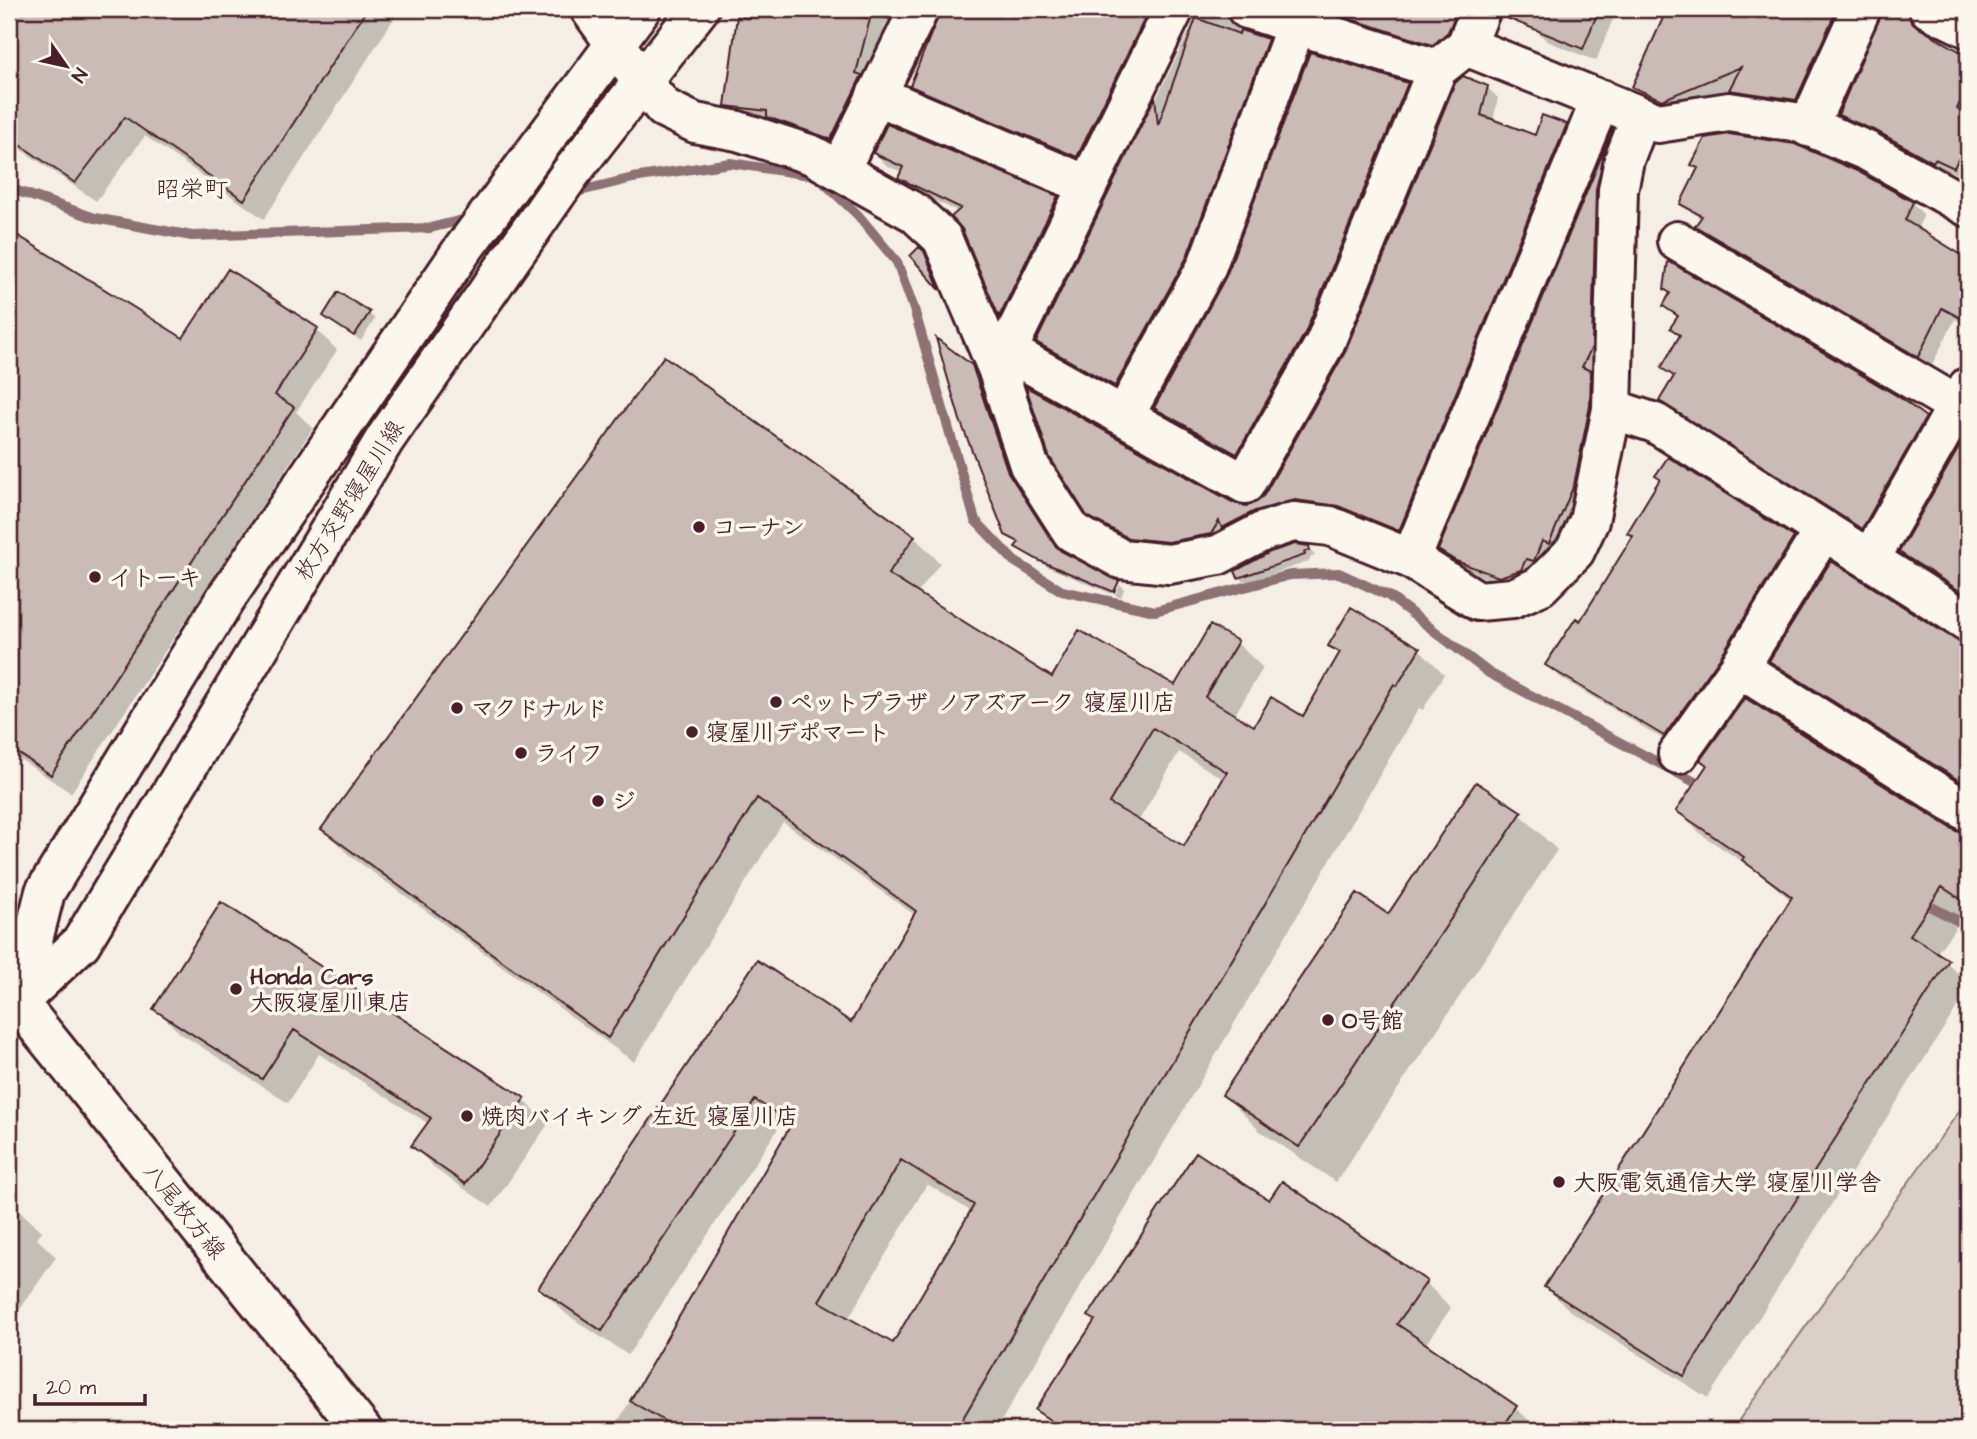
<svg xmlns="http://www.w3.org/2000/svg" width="1977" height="1439" font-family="'Architects Daughter','Klee One',sans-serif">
  <rect width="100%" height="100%" fill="#f4eee4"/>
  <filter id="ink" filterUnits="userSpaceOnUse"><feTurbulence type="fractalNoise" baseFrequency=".0143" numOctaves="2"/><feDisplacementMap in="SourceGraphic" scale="14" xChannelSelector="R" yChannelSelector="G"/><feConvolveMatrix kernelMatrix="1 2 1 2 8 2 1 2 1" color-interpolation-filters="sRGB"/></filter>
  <g filter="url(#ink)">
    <path fill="#dbd0c9" stroke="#92787a" stroke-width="2" d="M1968,1099V1430H1755L1739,1420Z"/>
    <path fill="#0003" fill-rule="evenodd" d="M9,9H400L264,219L145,136L96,201L9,141Z
      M759,9H916L903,30L885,25L868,84L844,150L781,129L774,122L739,118L726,105L752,20Z
      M942,9H1017L1037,16L1106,9H1157L1090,168L925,98L912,85Z
      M1197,9H1244L1239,17L1238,28L1267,40L1280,53L1129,399L1051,355L1038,342L1195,19Z
      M1293,9H1479L1447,57Z
      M1541,9H1617L1596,61L1547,41L1534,28Z
      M1669,9H1855L1808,111L1743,102L1730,89L1678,111L1646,99L1634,87Z
      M1884,9H1924L1920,29L1958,49L1968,51V179L1947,170L1945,173L1852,126L1840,114L1883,18Z
      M1407,84L1418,95L1316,345L1248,464L1167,418L1156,408Z
      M1487,87L1498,98L1493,121L1536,137L1566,125L1577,136L1410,541L1351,516L1222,545L1140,548L1101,526L1089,514L1234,505L1245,508L1256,505L1265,496L1347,352Z
      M888,126L1057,198L1070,210L1012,328L1001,316L959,212L912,190L900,178L902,172L887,166L875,153Z
      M1609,141L1619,151L1602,385L1561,554L1533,582L1495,583L1452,561L1440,550Z
      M1694,165L1912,203L1924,215L1917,229L1968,261V326L1955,319L1932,365L1863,328L1709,238L1697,226L1702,220L1683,204L1699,170Z
      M9,232L183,340L317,330L337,350L296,412L313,428L71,793L9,752Z
      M919,249L930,259L942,290L912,256Z
      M1671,293L1924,419L1940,434L1878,543L1676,416L1661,401L1675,379L1663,367L1681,337L1672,328L1678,318L1666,306Z
      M368,313L375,319L361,341L325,315Z
      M664,359L914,537L940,563L917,594L1053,680L1175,688L1211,627L1237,643L1263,668L1234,716L1255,728L1303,718L1340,655L1331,645L1419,649L1444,674L1423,710L1419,708L996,1430H613L790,1130L781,1124L628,1355L566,1314L540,1288L757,962L851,1025L915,915L783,822L634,1062L349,855L323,829ZM1179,752L1225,780L1184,848L1138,822ZM927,1184L972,1212L893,1345L848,1319Z
      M971,366L978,373L1014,480L1059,551L1117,582L1112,594L1048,567L1024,553L1017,547L1019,544L1007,534Z
      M1964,442L1968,445V603L1925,576L1901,552Z
      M1629,533L1793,539L1806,552L1678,748L1561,678L1548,664L1581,623L1634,538Z
      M1308,547L1315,556L1310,558V561L1246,583L1239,577Z
      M1120,584L1124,589L1121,597L1115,595Z
      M1956,642L1968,645V794L1795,685L1771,661Z
      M1678,811L1968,836V911L1936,954L1968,982V990L1708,1398L1570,1311L1546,1287L1792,901L1755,870L1702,835Z
      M1520,814L1557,850L1336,1182L1260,1131L1224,1095Z
      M222,905L523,1099L548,1124L491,1207L438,1171L413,1146L429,1124L319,1054L288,1103L180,1033L155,1009Z
      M9,1202L42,1231L37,1239L56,1257L9,1325Z
      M1270,1203L1425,1282L1451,1308L1425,1345L1516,1408L1539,1430H1058L1037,1410L1096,1321L1090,1315Z"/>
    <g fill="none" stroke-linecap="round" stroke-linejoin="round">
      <path stroke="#8d7174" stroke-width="10" d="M9,188L95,218L192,236L430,228L474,217
        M568,194L633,178L730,163L817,176L857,214L897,262L914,309L975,520L1014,561L1062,591L1155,611L1290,575L1339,573L1389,596L1489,673L1706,788
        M1918,900L1968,926"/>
    </g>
    <path fill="#cabbb6" stroke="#4a1f2b" stroke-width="2" fill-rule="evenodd" d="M9,9H367L244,200L125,117L75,183L9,137Z
      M752,9H832L870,19L856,73L862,75L831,139L767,117V111L725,106L737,16L750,18Z
      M881,9H895L890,19L880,16Z
      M941,9H1023L1038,14L1089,9H1147V14L1077,157L910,86Z
      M1319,9H1458L1448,32L1433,45Z
      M1502,9H1599L1583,49L1502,16Z
      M1667,9H1837L1796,100L1729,90L1741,67L1662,100L1632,87Z
      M1883,9H1907L1911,21L1919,28L1968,56V86L1957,109L1968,116V138L1954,168L1935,159L1933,162L1878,132L1838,115Z
      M1196,18L1239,34L1240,30L1268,39L1186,259L1115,386L1036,342L1155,97L1158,125Z
      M1310,52L1408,83L1305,333L1237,454L1154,408L1226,276Z
      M1463,76L1488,86L1481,115L1535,135L1542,115L1567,124L1399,531L1338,506L1295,500L1255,511L1222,528L1219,521L1211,534L1168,542L1128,538L1087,516L1049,456L1026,387L1234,503L1246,506L1257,502L1264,495L1344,354L1455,83Z
      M887,124L1058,196L999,317L962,229L951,217L961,208L898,178L903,167L873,153Z
      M1729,134L1795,144L1857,171L1913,202L1905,220L1968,259V322L1942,308L1918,357L1695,226L1702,216L1680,204L1698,168L1691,165L1705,138Z
      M1609,138L1596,189L1592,347L1582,367L1591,371L1590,406L1574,485L1549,544L1542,541L1534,561L1526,559L1521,570L1499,577L1456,561L1438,550Z
      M9,230L183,338L228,269L318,328L275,395L294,407L51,775L9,747Z
      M919,247L924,251L940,290L910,256Z
      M1668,261L1899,397L1926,417L1862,529L1659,401L1674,376L1661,368L1680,335L1670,328L1678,316L1663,306L1670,293L1664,289Z
      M338,292L370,312L354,336L323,316Z
      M936,338L972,365L1008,472L1054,544L1061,551L1119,581L1114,592L1040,561L1015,547L1019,542L1005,535L960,420Z
      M664,356L915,536L888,574L1052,677L1079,630L1175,685L1210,625L1238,641L1205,697L1254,726L1271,697L1303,716L1340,652L1328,646L1351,607L1420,648L1397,686L1394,684L956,1430H680L630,1401L792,1123L755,1100L602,1331L538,1288L757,960L851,1022L916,911L757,798L608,1038L321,829ZM1153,728L1227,772L1184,846L1109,803ZM901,1160L974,1205L893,1343L819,1301Z
      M1962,442L1968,446V596L1899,552Z
      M1668,457L1794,537L1721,656L1664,736L1545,665L1576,618L1580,621L1633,536L1627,533L1660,479L1655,476Z
      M1295,544L1309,546L1310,550L1304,552L1305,555L1238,578L1235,571L1270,552Z
      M1831,561L1956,640L1968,644V786L1769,661Z
      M1745,698L1956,831L1968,834V904L1942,887L1910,935L1949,960L1684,1376L1544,1287L1792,897L1742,860L1744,857L1676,811L1707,765L1700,760Z
      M1476,782L1522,812L1299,1147L1222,1095L1357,893L1388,914Z
      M221,902L525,1098L465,1184L411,1146L431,1118L294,1030L262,1079L153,1009Z
      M1196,1152L1269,1200L1282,1181L1427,1281L1397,1324L1517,1406L1501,1430H1065L1035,1410L1095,1320L1088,1316Z"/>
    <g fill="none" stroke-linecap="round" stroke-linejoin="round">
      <defs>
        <path id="street" d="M1174,9L1007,351L1245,484L1325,343L1437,69L1466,46L1481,9
          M1247,9L1437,69
          M1929,9L1968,28
          M1466,46L1658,123L1729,112L1801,123L1867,151L1968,207
          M643,83L664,108L695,123L738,131L812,155L915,213L942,238L997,368
          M876,95L1087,185
          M1808,127L1861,9
          M840,170L919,9
          M1677,241L1958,406
          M1007,351L997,368L1029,465L1072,532L1121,559L1169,564L1218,555L1262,532L1293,522L1330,526L1411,559L1478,601L1513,598L1540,586L1575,551L1589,521L1612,409L1618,190L1624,160L1641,116
          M1612,409L1655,423L1968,622
          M1124,416L1206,268L1297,23
          M1411,559L1601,99
          M1870,559L1968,387
          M1739,668L1968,812
          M1678,754L1739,668L1824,530"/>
        <path id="secondary" d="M590,9L643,83"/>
        <path id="primary" d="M9,991L362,1430
          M18,1002L81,943L385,439L570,174L699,9
          M17,1003L45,892L224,601L461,252L641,9"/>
      </defs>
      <use href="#street" stroke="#4a1f2b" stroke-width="44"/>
      <use href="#secondary" stroke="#4a1f2b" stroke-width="44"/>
      <use href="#primary" stroke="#4a1f2b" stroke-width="44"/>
      <use href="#street" stroke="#fbf7ec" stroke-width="38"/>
      <use href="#secondary" stroke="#fbf7ec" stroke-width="38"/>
      <use href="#primary" stroke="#fbf7ec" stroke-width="38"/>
    </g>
  </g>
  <g fill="#4a1f2b" stroke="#fbf7ec" stroke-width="2.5">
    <circle cx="699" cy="527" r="7"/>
    <circle cx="95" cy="577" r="7"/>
    <circle cx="776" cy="702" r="7"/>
    <circle cx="457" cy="708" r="7"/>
    <circle cx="692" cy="732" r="7"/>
    <circle cx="521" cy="753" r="7"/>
    <circle cx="598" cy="801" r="7"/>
    <circle cx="236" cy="989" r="7"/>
    <circle cx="1328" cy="1020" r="7"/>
    <circle cx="467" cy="1116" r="7"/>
    <circle cx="1559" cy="1182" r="7"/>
  </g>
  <g text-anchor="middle" stroke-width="7" stroke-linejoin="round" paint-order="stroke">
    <g font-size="23" fill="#4a1f2b" stroke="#fbf7ec">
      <text transform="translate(349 500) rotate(-58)" y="8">枚方交野寝屋川線</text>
      <text transform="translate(185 1211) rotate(51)" y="8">八尾枚方線</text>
    </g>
    <g font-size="23" font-weight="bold" fill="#4a1f2b" stroke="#fbf7ec" text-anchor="start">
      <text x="713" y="535">コーナン</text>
      <text x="109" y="585">イトーキ</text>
      <text x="790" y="710">ペットプラザ ノアズアーク 寝屋川店</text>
      <text x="471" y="716">マクドナルド</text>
      <text x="706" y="740">寝屋川デポマート</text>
      <text x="535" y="761">ライフ</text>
      <text x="612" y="809">ジ</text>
      <text x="250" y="984">Honda Cars<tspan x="250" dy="26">大阪寝屋川東店</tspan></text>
      <text x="1342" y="1028">O号館</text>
      <text x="481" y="1124">焼肉バイキング 左近 寝屋川店</text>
      <text x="1573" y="1190">大阪電気通信大学 寝屋川学舎</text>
    </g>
    <g font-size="24" fill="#4a1f2b" stroke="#fbf7ec">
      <text x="192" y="197">昭栄町</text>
    </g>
  </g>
  <rect width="1977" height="1439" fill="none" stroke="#fbf7ec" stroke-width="35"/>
  <rect x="18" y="18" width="1942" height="1404" fill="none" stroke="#4a1f2b" stroke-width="2.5" filter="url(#ink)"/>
  <g transform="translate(66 66) rotate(124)" stroke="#fbf7ec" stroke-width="5" paint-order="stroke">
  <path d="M0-5L12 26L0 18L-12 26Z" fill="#4a1f2b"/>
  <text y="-10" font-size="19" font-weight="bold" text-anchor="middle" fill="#4a1f2b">N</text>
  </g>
  <path d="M35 1394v10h110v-10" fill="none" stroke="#4a1f2b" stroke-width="3.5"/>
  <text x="46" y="1394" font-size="21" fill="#4a1f2b" stroke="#fbf7ec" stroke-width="5" paint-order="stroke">20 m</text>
</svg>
